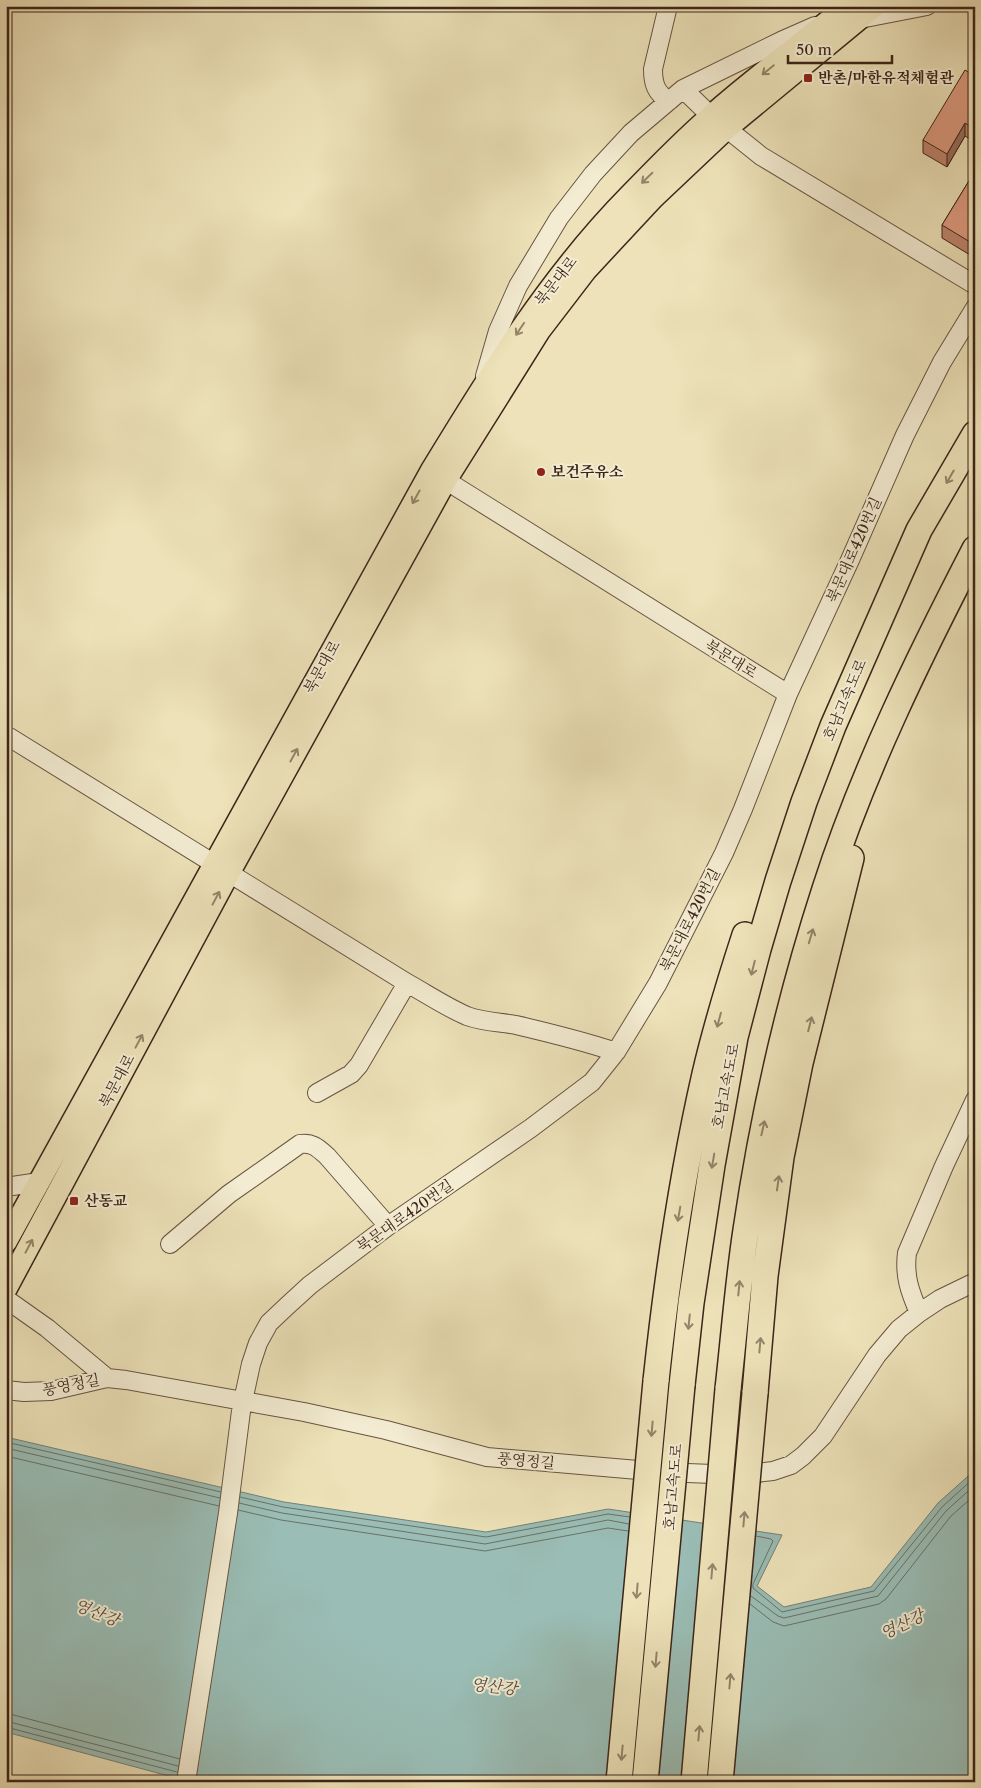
<svg xmlns="http://www.w3.org/2000/svg" width="981" height="1788" font-family="'Libre Caslon Text','Noto Serif KR',serif">
  <rect width="100%" height="100%" fill="#ede2b9"/>
  <filter id="stains"><feTurbulence type="fractalNoise" baseFrequency=".004" numOctaves="4"/><feColorMatrix values="0 0 0 0 .2 0 0 0 0 .09 0 0 0 0 .02 0 0 0 .5 -.17"/></filter>
  <radialGradient id="worn" r=".72"><stop offset=".6" stop-color="#630" stop-opacity="0"/><stop offset="1" stop-color="#630" stop-opacity=".3"/></radialGradient>
  <path fill="#9abdb5" stroke="#748077" d="M6,1437L284,1502L486,1532L608,1509L782,1535L757,1586L784,1607L871,1587L938,1503L975,1470V1782H199L165,1775L6,1732Z"/>
  <g fill="none" stroke-linecap="round" stroke-linejoin="round">
    <path stroke="#6b7167" stroke-width="1" d="M6,1442L221,1492
      M6,1448L220,1498
      M6,1456L219,1506
      M240,1497L283,1507L486,1537L608,1514L630,1517
      M239,1503L282,1513L485,1544L608,1520L629,1524
      M238,1510L281,1520L485,1551L608,1528L628,1531
      M756,1536L771,1539L773,1541L753,1584V1588L782,1612L874,1591L942,1507L975,1477
      M751,1596L778,1616L784,1618L878,1596L946,1511L975,1485
      M750,1604L773,1622L784,1626L879,1604L886,1599L951,1516L975,1495
      M6,1713L180,1759
      M6,1721L178,1766
      M6,1727L177,1772"/>
    <defs>
      <path id="minor" d="M668,6L653,69C653,84 656,93 669,101
        M860,19L927,6
        M683,89L711,116L761,156L975,285
        M485,376L498,331L518,286L559,218L593,174L631,133L683,89L781,41L815,26
        M434,473L788,694
        M6,741L9,737L407,983C427,994 446,1007 467,1016C483,1022 500,1022 516,1025C550,1033 583,1041 616,1052
        M317,1093L351,1074L359,1065L407,983
        M6,1187L39,1182
        M170,1244L229,1194L300,1144C312,1142 318,1148 327,1156L388,1226
        M6,1299L47,1328L107,1378
        M919,1313C910,1292 904,1276 907,1253L944,1166L975,1100
        M6,1390L24,1392L51,1391L107,1378L126,1380L304,1412L386,1430L487,1457L661,1472L739,1475L773,1471L791,1465L803,1456L823,1436L877,1355L899,1329L919,1313L940,1299L975,1282
        M243,1401L251,1364L258,1343L269,1323L287,1306L310,1285L388,1226L531,1128L592,1082L616,1052L658,983L724,853L743,809L788,694L850,560L905,435L942,362L975,308
        M186,1782L228,1513L241,1411"/>
      <path id="major" d="M6,1242L431,471C490,374 550,276 630,195C656,168 683,140 711,116C755,77 802,43 847,6
        M6,1289L229,873L446,480L540,330L586,270L653,198L726,129L875,6"/>
      <path id="highway" d="M656,1381C667,1278 682,1175 705,1074C716,1027 730,981 745,935
        M682,1385L691,1303L712,1165L735,1037L758,949L778,881L804,802L833,726L919,530L975,434
        M728,1389C734,1336 738,1283 746,1230C763,1115 789,1000 825,889C863,771 918,659 975,549
        M755,1393L765,1276L781,1157L800,1063L851,858"/>
    </defs>
    <use href="#minor" stroke="#685441" stroke-width="20"/>
    <use href="#major" stroke="#3c2519" stroke-width="24"/>
    <use href="#highway" stroke="#3c2519" stroke-width="28"/>
    <use href="#minor" stroke="#f3ecd2" stroke-width="18"/>
    <use href="#major" stroke="#ede2b9" stroke-width="21"/>
    <use href="#highway" stroke="#ede2b9" stroke-width="25"/>
    <defs>
      <path id="highway-bridge" d="M619,1782L656,1381
        M645,1782L682,1385
        M694,1782L728,1389
        M720,1782L755,1393"/>
    </defs>
    <use href="#highway-bridge" stroke="#3c2519" stroke-width="28" stroke-linecap="butt"/>
    <use href="#highway-bridge" stroke="#ede2b9" stroke-width="25"/>
  </g>
  <path fill="#bd846d" stroke="#3c2519" d="M975,76V142L965,136L947,167L923,153V140Z
    M975,171V258L942,238V225Z"/>
  <path fill="#9a6c59" stroke="#3c2519" d="M965,123V136L947,167V154Z"/>
  <path fill="#dc9a7f" stroke="#3c2519" d="M965,70L975,76V129L965,123L947,154L923,140Z
    M975,171V245L942,225Z"/>
  <defs><path id="oneway-shaft" d="M-6 0H5M1.5-3L5.5 0L1.5 3" fill="none" stroke-width="1.6" stroke-linecap="round" stroke-linejoin="round" transform="scale(1.25)"/></defs>
  <g stroke="#948469">
    <use href="#oneway-shaft" transform="translate(768 70) rotate(141)"/>
    <use href="#oneway-shaft" transform="translate(647 178) rotate(136)"/>
    <use href="#oneway-shaft" transform="translate(520 329) rotate(124)"/>
    <use href="#oneway-shaft" transform="translate(950 477) rotate(120)"/>
    <use href="#oneway-shaft" transform="translate(416 497) rotate(119)"/>
    <use href="#oneway-shaft" transform="translate(294 755) rotate(-61)"/>
    <use href="#oneway-shaft" transform="translate(216 898) rotate(-62)"/>
    <use href="#oneway-shaft" transform="translate(811 936) rotate(-73)"/>
    <use href="#oneway-shaft" transform="translate(753 968) rotate(104)"/>
    <use href="#oneway-shaft" transform="translate(719 1020) rotate(105)"/>
    <use href="#oneway-shaft" transform="translate(810 1024) rotate(-76)"/>
    <use href="#oneway-shaft" transform="translate(139 1041) rotate(-62)"/>
    <use href="#oneway-shaft" transform="translate(763 1128) rotate(-77)"/>
    <use href="#oneway-shaft" transform="translate(713 1161) rotate(100)"/>
    <use href="#oneway-shaft" transform="translate(778 1183) rotate(-82)"/>
    <use href="#oneway-shaft" transform="translate(679 1214) rotate(100)"/>
    <use href="#oneway-shaft" transform="translate(29 1246) rotate(-62)"/>
    <use href="#oneway-shaft" transform="translate(739 1288) rotate(-84)"/>
    <use href="#oneway-shaft" transform="translate(689 1322) rotate(96)"/>
    <use href="#oneway-shaft" transform="translate(760 1345) rotate(-85)"/>
    <use href="#oneway-shaft" transform="translate(652 1429) rotate(95)"/>
    <use href="#oneway-shaft" transform="translate(744 1519) rotate(-85)"/>
    <use href="#oneway-shaft" transform="translate(712 1571) rotate(-85)"/>
    <use href="#oneway-shaft" transform="translate(637 1591) rotate(95)"/>
    <use href="#oneway-shaft" transform="translate(656 1660) rotate(95)"/>
    <use href="#oneway-shaft" transform="translate(730 1681) rotate(-85)"/>
    <use href="#oneway-shaft" transform="translate(699 1733) rotate(-85)"/>
    <use href="#oneway-shaft" transform="translate(622 1753) rotate(95)"/>
  </g>
  <g fill="#8f2418" stroke="#f3ecd2" stroke-width="2">
    <rect x="803" y="73" width="10" height="10" rx="2.5"/>
    <circle cx="541" cy="472" r="5"/>
    <rect x="69" y="1196" width="10" height="10" rx="2.5"/>
  </g>
  <g text-anchor="middle" stroke-width="4" stroke-linejoin="round" paint-order="stroke">
    <g font-size="15" font-weight="bold" fill="#3c2519" stroke="#f3ecd2" text-anchor="start">
      <text x="818" y="83">반촌/마한유적체험관</text>
      <text x="551" y="477">보건주유소</text>
      <text x="84" y="1206">산동교</text>
    </g>
    <g font-size="15" fill="#3c2519" stroke="#f3ecd2">
      <text transform="translate(556 281) rotate(-52)" y="5">북문대로</text>
      <text transform="translate(854 550) rotate(-66)" y="5">북문대로420번길</text>
      <text transform="translate(731 659) rotate(32)" y="5">북문대로</text>
      <text transform="translate(322 667) rotate(-61)" y="5">북문대로</text>
      <text transform="translate(845 700) rotate(-67)" y="5">호남고속도로</text>
      <text transform="translate(690 920) rotate(-63)" y="5">북문대로420번길</text>
      <text transform="translate(117 1081) rotate(-62)" y="5">북문대로</text>
      <text transform="translate(726 1086) rotate(-79)" y="5">호남고속도로</text>
      <text transform="translate(405 1216) rotate(-35)" y="5">북문대로420번길</text>
      <text transform="translate(71 1385) rotate(-11)" y="5">풍영정길</text>
      <text transform="translate(526 1461) rotate(5)" y="5">풍영정길</text>
      <text transform="translate(673 1487) rotate(-85)" y="5">호남고속도로</text>
    </g>
    <g font-size="16" font-style="italic" fill="#544b40" stroke="#f3ecd2">
      <text transform="translate(97 1612) rotate(22)" y="6">영산강</text>
      <text transform="translate(902 1624) rotate(-26)" y="6">영산강</text>
      <text transform="translate(494 1686) rotate(6)" y="6">영산강</text>
    </g>
  </g>
  <rect width="981" height="1788" fill="none" stroke="#ede2b9" stroke-width="25"/>
  <rect x="8" y="8" width="966" height="1773" fill="none" stroke="#3c2519" stroke-width="2.5"/>
  <rect x="12" y="12" width="956" height="1763" fill="none" stroke="#3c2519"/>
  <path d="M788 55v8h104v-8" fill="none" stroke="#3c2519" stroke-width="2.5"/>
  <text x="796" y="55" font-size="15" fill="#3c2519" stroke="#f3ecd2" stroke-width="4" paint-order="stroke">50 m</text>
  <rect width="100%" height="100%" filter="url(#stains)"/>
  <rect width="100%" height="100%" fill="url(#worn)"/>
</svg>
